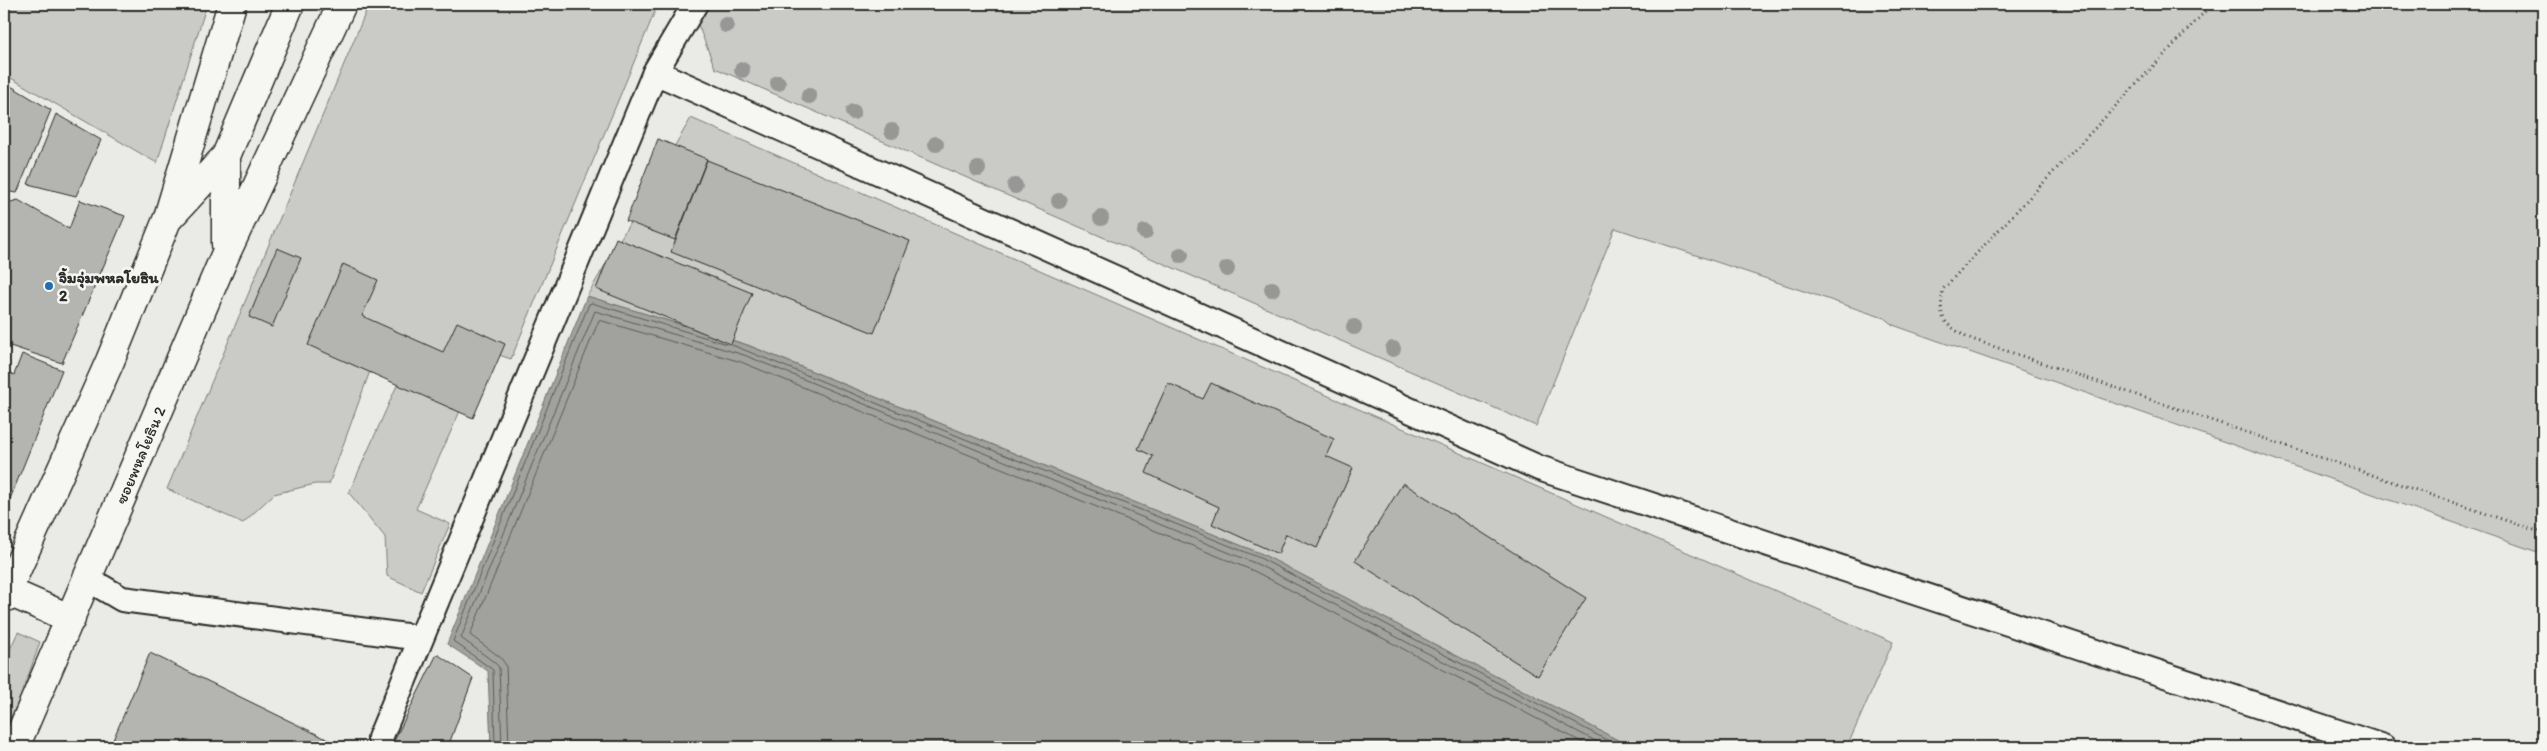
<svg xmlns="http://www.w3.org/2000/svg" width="2547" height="751" font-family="Itim,'Playpen Sans Thai',sans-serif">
  <rect width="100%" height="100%" fill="#eaeae6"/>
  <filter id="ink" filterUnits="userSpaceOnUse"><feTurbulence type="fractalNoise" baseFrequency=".02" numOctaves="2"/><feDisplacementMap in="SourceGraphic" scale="10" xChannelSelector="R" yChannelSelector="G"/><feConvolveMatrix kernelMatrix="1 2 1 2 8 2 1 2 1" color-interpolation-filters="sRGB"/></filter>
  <g filter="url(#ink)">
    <path fill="#cacac7" stroke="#7a7a79" d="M4,4H207L157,163L4,74Z
      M369,4H658L511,359L487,351L416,509L450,524L421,592L387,576L385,537L349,493L398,383L370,371L329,484H315L274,494L243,523L167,489Z
      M708,4H2543V554L1893,325L1884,318L1615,228L1536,426L715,68L697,22Z
      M691,118L1893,642L1847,747H1631L1262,554L748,345L587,296Z
      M18,632L40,642L21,697L4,730V662Z"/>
    <path fill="#a1a19e" stroke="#727270" d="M587,296L747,345L1262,554L1631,747H491L488,671L447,644Z"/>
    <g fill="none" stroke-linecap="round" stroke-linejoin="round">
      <path stroke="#5a5a59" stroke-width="1" d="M732,345L1260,558L1620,747
        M495,747L493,670L453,641L589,304L592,303L727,344
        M502,747L499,667L494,662L461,638L595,311L744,355L1257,564L1607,747
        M509,747L506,665L500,657L470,635L599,320L741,362L1254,571L1591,747"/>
    </g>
    <path fill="#b4b4b1" stroke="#2b2b2b" d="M4,82L51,110L17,193L4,191Z
      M56,114L101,140L76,196L28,184Z
      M658,139L707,159L675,240L626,221Z
      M707,160L910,241L874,333L671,252Z
      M18,200L69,229L80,200L125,216L62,363L4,344V204Z
      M616,238L752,293L731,344L596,289Z
      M277,248L301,258L272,327L249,317Z
      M343,264L378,280L362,316L443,352L457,322L505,344L473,418L308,345Z
      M22,354L62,370L4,514V370L14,375Z
      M1168,383L1203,399L1211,383L1334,439L1326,456L1353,468L1317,548L1286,534L1278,554L1212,524L1219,507L1146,473L1153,456L1138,449Z
      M1403,483L1586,598L1538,676L1355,561Z
      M150,653L343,747H110Z
      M437,654L473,678L448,747H391Z"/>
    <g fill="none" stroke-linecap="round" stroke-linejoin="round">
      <defs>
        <path id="service" d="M655,72L1539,468L2383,747
          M88,579L122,599L421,638
          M380,738L655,72L695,4"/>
        <path id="tertiary" d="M226,156V244
          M169,214L232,4
          M7,591L71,619
          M4,598L110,361L167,220L226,156L290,4
          M15,747L226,253L342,4"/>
      </defs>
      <use href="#service" stroke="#2b2b2b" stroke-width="28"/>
      <use href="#tertiary" stroke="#2b2b2b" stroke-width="31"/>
      <path stroke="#2b2b2b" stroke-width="3" stroke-dasharray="1 4" stroke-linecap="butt" d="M2212,4L1943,289C1939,319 1941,321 1966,337L2543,533"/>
      <use href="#service" stroke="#f6f6f2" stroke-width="24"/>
      <use href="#tertiary" stroke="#f6f6f2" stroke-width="28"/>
    </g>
    <g fill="#979795">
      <circle cx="726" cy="25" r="8"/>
      <circle cx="742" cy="70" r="8"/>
      <circle cx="778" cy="83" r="8"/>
      <circle cx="809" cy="96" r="8"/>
      <circle cx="853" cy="112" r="8"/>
      <circle cx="892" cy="131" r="8"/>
      <circle cx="936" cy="144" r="8"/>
      <circle cx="978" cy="169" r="8"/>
      <circle cx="1015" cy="186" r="8"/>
      <circle cx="1059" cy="201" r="8"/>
      <circle cx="1101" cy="218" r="8"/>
      <circle cx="1145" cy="232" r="8"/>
      <circle cx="1181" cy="255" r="8"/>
      <circle cx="1227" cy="269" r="8"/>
      <circle cx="1272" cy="289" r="8"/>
      <circle cx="1354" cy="327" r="8"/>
      <circle cx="1393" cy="349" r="8"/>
    </g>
  </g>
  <circle fill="#1f6fb2" stroke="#f6f6f2" stroke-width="2" cx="49" cy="286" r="5"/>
  <g text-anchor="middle" stroke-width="5" stroke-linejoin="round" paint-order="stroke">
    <g font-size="16" font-weight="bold" fill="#2b2b2b" stroke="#f6f6f2" text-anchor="start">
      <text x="59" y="283">จิ้มจุ่มพหลโยธิน<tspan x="59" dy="18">2</tspan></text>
    </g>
    <g font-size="16" fill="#2b2b2b" stroke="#f6f6f2">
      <text transform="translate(140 455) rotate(-67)" y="6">ซอยพหลโยธิน 2</text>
    </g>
  </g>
  <rect width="2547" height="751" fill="none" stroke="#f6f6f2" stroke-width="20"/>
  <rect x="10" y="10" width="2527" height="731" fill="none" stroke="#2b2b2b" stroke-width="2" filter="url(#ink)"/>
</svg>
